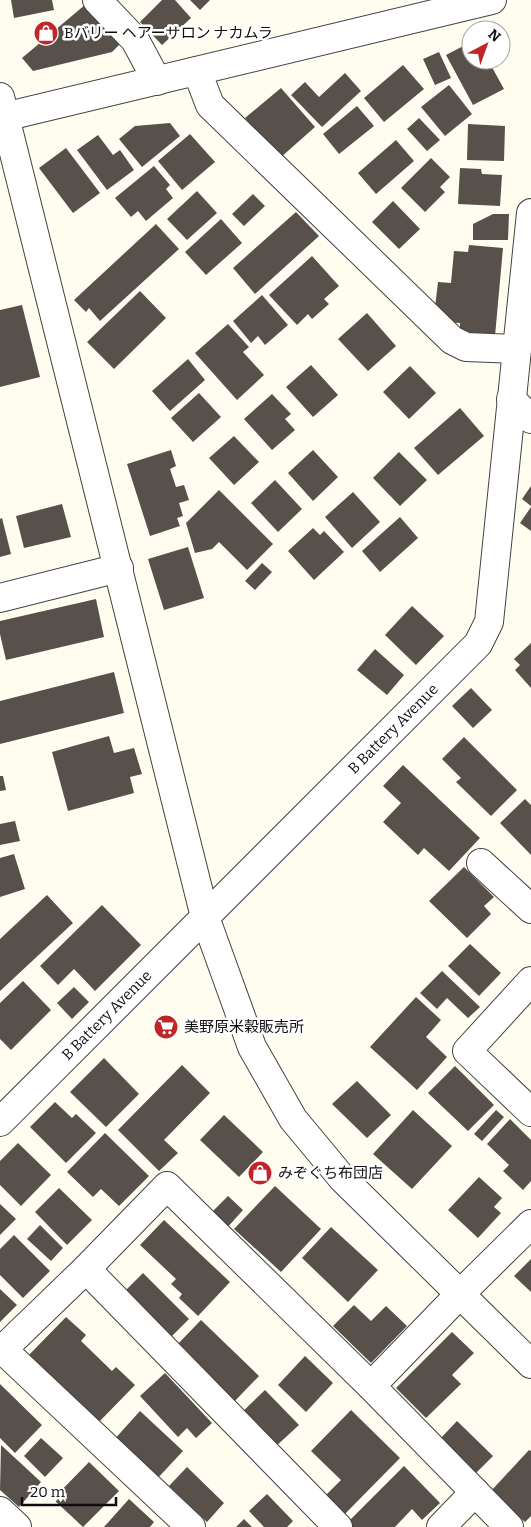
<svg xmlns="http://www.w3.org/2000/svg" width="531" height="1527" font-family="Bitter,'Noto Sans JP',serif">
  <rect width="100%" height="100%" fill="#fffdf0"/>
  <path fill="#58504b" d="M11,0H52L54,10L14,18Z
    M162,0H175L191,18L162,45L140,22Z
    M190,0H210L200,10Z
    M86,4L123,41L112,52L33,71L22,58Z
    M471,42V60H488L504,89L473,105L446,55Z
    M439,52L451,78L435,85L423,59Z
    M403,65L424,89L384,122L364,98Z
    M345,73L361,91L322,127L291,95L305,82L319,97Z
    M449,85L472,114L445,136L421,107Z
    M281,88L315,127L280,158L245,118Z
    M357,106L374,126L339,154L323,134Z
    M419,118L440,140L427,151L407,129Z
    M170,123L180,136L142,167L119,139L135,126Z
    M468,124L505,126L504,161L467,160Z
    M190,134L215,162L182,190L158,161Z
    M98,135L113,155L120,150L134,170L107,190L77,150Z
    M396,140L414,161L376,194L358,173Z
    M66,148L100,193L73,213L39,168Z
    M431,158L450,177L440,187L445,192L425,212L401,188Z
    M154,166L170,185L166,189L173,198L146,221L138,211L131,217L115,198Z
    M460,168L481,169L482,174L502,175L500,206L458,204Z
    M197,191L217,213L187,240L167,219Z
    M253,194L265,206L244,226L232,214Z
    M393,201L420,229L399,249L372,222Z
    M296,212L319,236L255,294L233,268Z
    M493,214H509L508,240H473V224Z
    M221,219L242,243L206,275L185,252Z
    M156,224L179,249L100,321L89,308L86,312L74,300Z
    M469,245L503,248L495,336L460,333V323L444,322L434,316L438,282L451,283L454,251L468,252Z
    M312,256L339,286L324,299L329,304L312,319L308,314L297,325L269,295Z
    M140,291L166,318L114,369L87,342Z
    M262,295L288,325L265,345L258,336L251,343L233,321Z
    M22,305L40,377L0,387V310Z
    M367,313L396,346L368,371L338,339Z
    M228,324L249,347L243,352L264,375L237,400L195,353Z
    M188,359L205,380L170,411L152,391Z
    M311,365L338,395L313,417L286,387Z
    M410,366L436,393L409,419L383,392Z
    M199,393L221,417L193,442L171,418Z
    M272,394L291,414L285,419L295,430L272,450L244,419Z
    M460,408L484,436L438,475L414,448Z
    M234,436L259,462L234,485L209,458Z
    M171,450L176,466L170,469L176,487L184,485L189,500L179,503L183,516L177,518L180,526L150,536L127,464Z
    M313,450L338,477L313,501L288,473Z
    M399,452L427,480L400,506L373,478Z
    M275,480L302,509L278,532L251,503Z
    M531,486V506L522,499Z
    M219,490L273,544L247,570L219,542L212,549L195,553L186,523Z
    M353,492L380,522L352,548L325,517Z
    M62,504L71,537L24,548L16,516Z
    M531,507V531L520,523Z
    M400,517L418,538L380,572L362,551Z
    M2,518L11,554L0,557V519Z
    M313,528L320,535L324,531L344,552L314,580L288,551Z
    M188,547L204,598L164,610L148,559Z
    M262,563L272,572L255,590L245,581Z
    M96,599L104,637L6,660L0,634V621Z
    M412,606L444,636L416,665L385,635Z
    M531,643V688L515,670L520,665L514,659Z
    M375,649L404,675L387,695L357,670Z
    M114,672L124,713L0,744V701Z
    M471,688L492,710L473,728L452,706Z
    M109,736L114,753L134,748L142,774L130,777L134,793L68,811L52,752Z
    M464,737L517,790L491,816L456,782L461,778L442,759Z
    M403,765L480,838L449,871L424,848L418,855L383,822L401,803L383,786Z
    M0,776H3L6,790L0,791Z
    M525,799L531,805V855L500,823Z
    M15,821L20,841L0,845V824Z
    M14,854L25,889L0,897V858Z
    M464,867L494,897L484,906L491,914L467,938L429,901Z
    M47,895L73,923L0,991V939Z
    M102,905L141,945L95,991L74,969L58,985L40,966Z
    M470,944L501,973L479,996L448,966Z
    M442,971L480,1007L468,1018L447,998L437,1009L420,993Z
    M23,981L51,1010L11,1050L0,1039V1003Z
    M74,987L89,1002L72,1019L57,1003Z
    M416,997L441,1020L426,1037L447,1057L417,1090L370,1047Z
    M104,1058L139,1094L106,1127L70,1092Z
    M182,1065L210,1093L164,1140L178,1153L159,1171L118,1130Z
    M455,1066L494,1105L468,1131L428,1093Z
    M357,1081L391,1115L367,1138L332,1104Z
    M55,1102L72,1118L76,1114L96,1133L66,1163L30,1127Z
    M413,1110L452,1146L412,1189L373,1154Z
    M496,1110L504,1117L482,1141L474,1134Z
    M224,1115L263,1152L239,1177L200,1140Z
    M510,1119L531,1140V1181L523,1190L503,1171L509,1165L487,1144Z
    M105,1133L149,1176L119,1206L101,1189L93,1197L67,1172Z
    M18,1143L51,1175L21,1206L0,1185V1161Z
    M479,1177L502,1198L494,1207L501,1213L478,1238L448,1210Z
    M275,1186L321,1229L281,1272L234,1229Z
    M59,1188L92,1220L67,1245L35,1212Z
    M228,1196L243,1210L226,1229L210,1214Z
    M0,1204L16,1219L0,1235Z
    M164,1220L230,1282L198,1316L179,1298L182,1294L171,1284L176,1279L140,1245Z
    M40,1225L63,1248L51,1261L27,1239Z
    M331,1227L378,1270L348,1302L302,1258Z
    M14,1235L50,1271L23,1298L0,1275V1249Z
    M531,1259V1292L514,1276Z
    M143,1273L189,1319L171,1337L125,1291Z
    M0,1289L17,1305L0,1322Z
    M354,1305L371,1321L386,1306L407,1326L371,1363L333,1326Z
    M66,1317L86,1335L81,1341L112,1371L116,1367L135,1385L97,1424L27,1357Z
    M201,1320L259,1376L232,1404L174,1348Z
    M452,1332L474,1353L452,1375L461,1384L426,1418L396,1388Z
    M305,1356L333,1383L306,1412L278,1385Z
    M165,1373L212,1423L196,1438L187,1428L178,1437L140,1396Z
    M0,1384L42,1425L15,1453L0,1438Z
    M265,1390L299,1425L274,1448L240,1414Z
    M351,1410L400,1458L340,1519L321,1500L341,1480L311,1451Z
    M140,1411L183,1451L155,1481L112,1442Z
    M457,1421L493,1456L474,1475L439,1440Z
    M41,1438L63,1458L45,1477L24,1456Z
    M1,1445L41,1482L19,1507L0,1490Z
    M529,1450L531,1451V1516L525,1522L491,1491Z
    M89,1462L119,1491L83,1527L53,1499Z
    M404,1466L440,1503L422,1520L412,1509L395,1527H347L345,1525Z
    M187,1467L224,1503L207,1522L169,1486Z
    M267,1494L293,1521L287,1527H264L249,1511Z
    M129,1499L154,1522L150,1527H104Z
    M244,1519L252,1527H236Z"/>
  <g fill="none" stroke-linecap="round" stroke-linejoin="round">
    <defs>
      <g id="minor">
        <path d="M97,0L135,40L157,81"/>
        <path d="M197,71L210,105L452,340L466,347L517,349"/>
        <path d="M0,97L205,917L252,1047L293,1119L342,1178L531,1364"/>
        <path d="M0,118L492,0"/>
        <path d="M511,399L531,419"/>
        <path d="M0,598L119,568"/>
        <path d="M481,863L531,909"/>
        <path d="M531,981L467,1051L531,1112"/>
        <path id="s1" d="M0,1122L478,644L489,622L531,213"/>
        <path d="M86,1269L338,1527"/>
        <path d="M3,1350L191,1527"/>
        <path d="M0,1352L86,1269L167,1186L371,1386L509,1527"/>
        <path d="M371,1386L460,1294L531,1224"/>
        <path d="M0,1511L17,1527"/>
        <path d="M441,1527L475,1492"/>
      </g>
    </defs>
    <use href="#minor" stroke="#424242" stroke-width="30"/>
    <use href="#minor" stroke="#fff" stroke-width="28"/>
  </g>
  <defs>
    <symbol id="shop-disc" viewBox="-11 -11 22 22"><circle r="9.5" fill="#c02628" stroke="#fff"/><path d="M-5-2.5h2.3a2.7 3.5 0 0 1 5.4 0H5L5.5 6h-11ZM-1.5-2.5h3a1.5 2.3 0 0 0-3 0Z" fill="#fff"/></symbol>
    <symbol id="supermarket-disc" viewBox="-11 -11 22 22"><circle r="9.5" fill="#c02628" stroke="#fff"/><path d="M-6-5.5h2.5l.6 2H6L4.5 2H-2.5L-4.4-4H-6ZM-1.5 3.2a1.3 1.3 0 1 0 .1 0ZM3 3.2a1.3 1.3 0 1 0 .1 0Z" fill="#fff"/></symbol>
  </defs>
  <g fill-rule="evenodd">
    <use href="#shop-disc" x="32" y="19" width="28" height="28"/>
    <use href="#supermarket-disc" x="152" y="1013" width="28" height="28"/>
    <use href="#shop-disc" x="246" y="1159" width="28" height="28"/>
  </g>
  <g text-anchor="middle" stroke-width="5" stroke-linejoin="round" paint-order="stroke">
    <g font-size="15" fill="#0f0f0f" stroke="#fff" text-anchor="start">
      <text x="64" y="38">Bバリー ヘアーサロン ナカムラ</text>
      <text x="184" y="1032">美野原米穀販売所</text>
      <text x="278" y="1178">みぞぐち布団店</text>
    </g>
    <g font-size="15" fill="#0f0f0f" stroke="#fff">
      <text dy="5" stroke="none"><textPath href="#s1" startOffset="556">B Battery Avenue</textPath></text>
      <text dy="5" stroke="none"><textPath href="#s1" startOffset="151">B Battery Avenue</textPath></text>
    </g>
  </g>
  <g transform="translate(486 45) rotate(41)"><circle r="24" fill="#ffffff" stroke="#9f9f9f"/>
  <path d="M0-4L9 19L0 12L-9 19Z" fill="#c02628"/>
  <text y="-8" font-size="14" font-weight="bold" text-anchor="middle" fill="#0f0f0f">N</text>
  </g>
  <path d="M22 1497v8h94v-8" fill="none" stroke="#0f0f0f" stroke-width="2.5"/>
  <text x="30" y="1497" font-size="15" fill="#0f0f0f" stroke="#ffffff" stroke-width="4" paint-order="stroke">20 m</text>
</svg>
